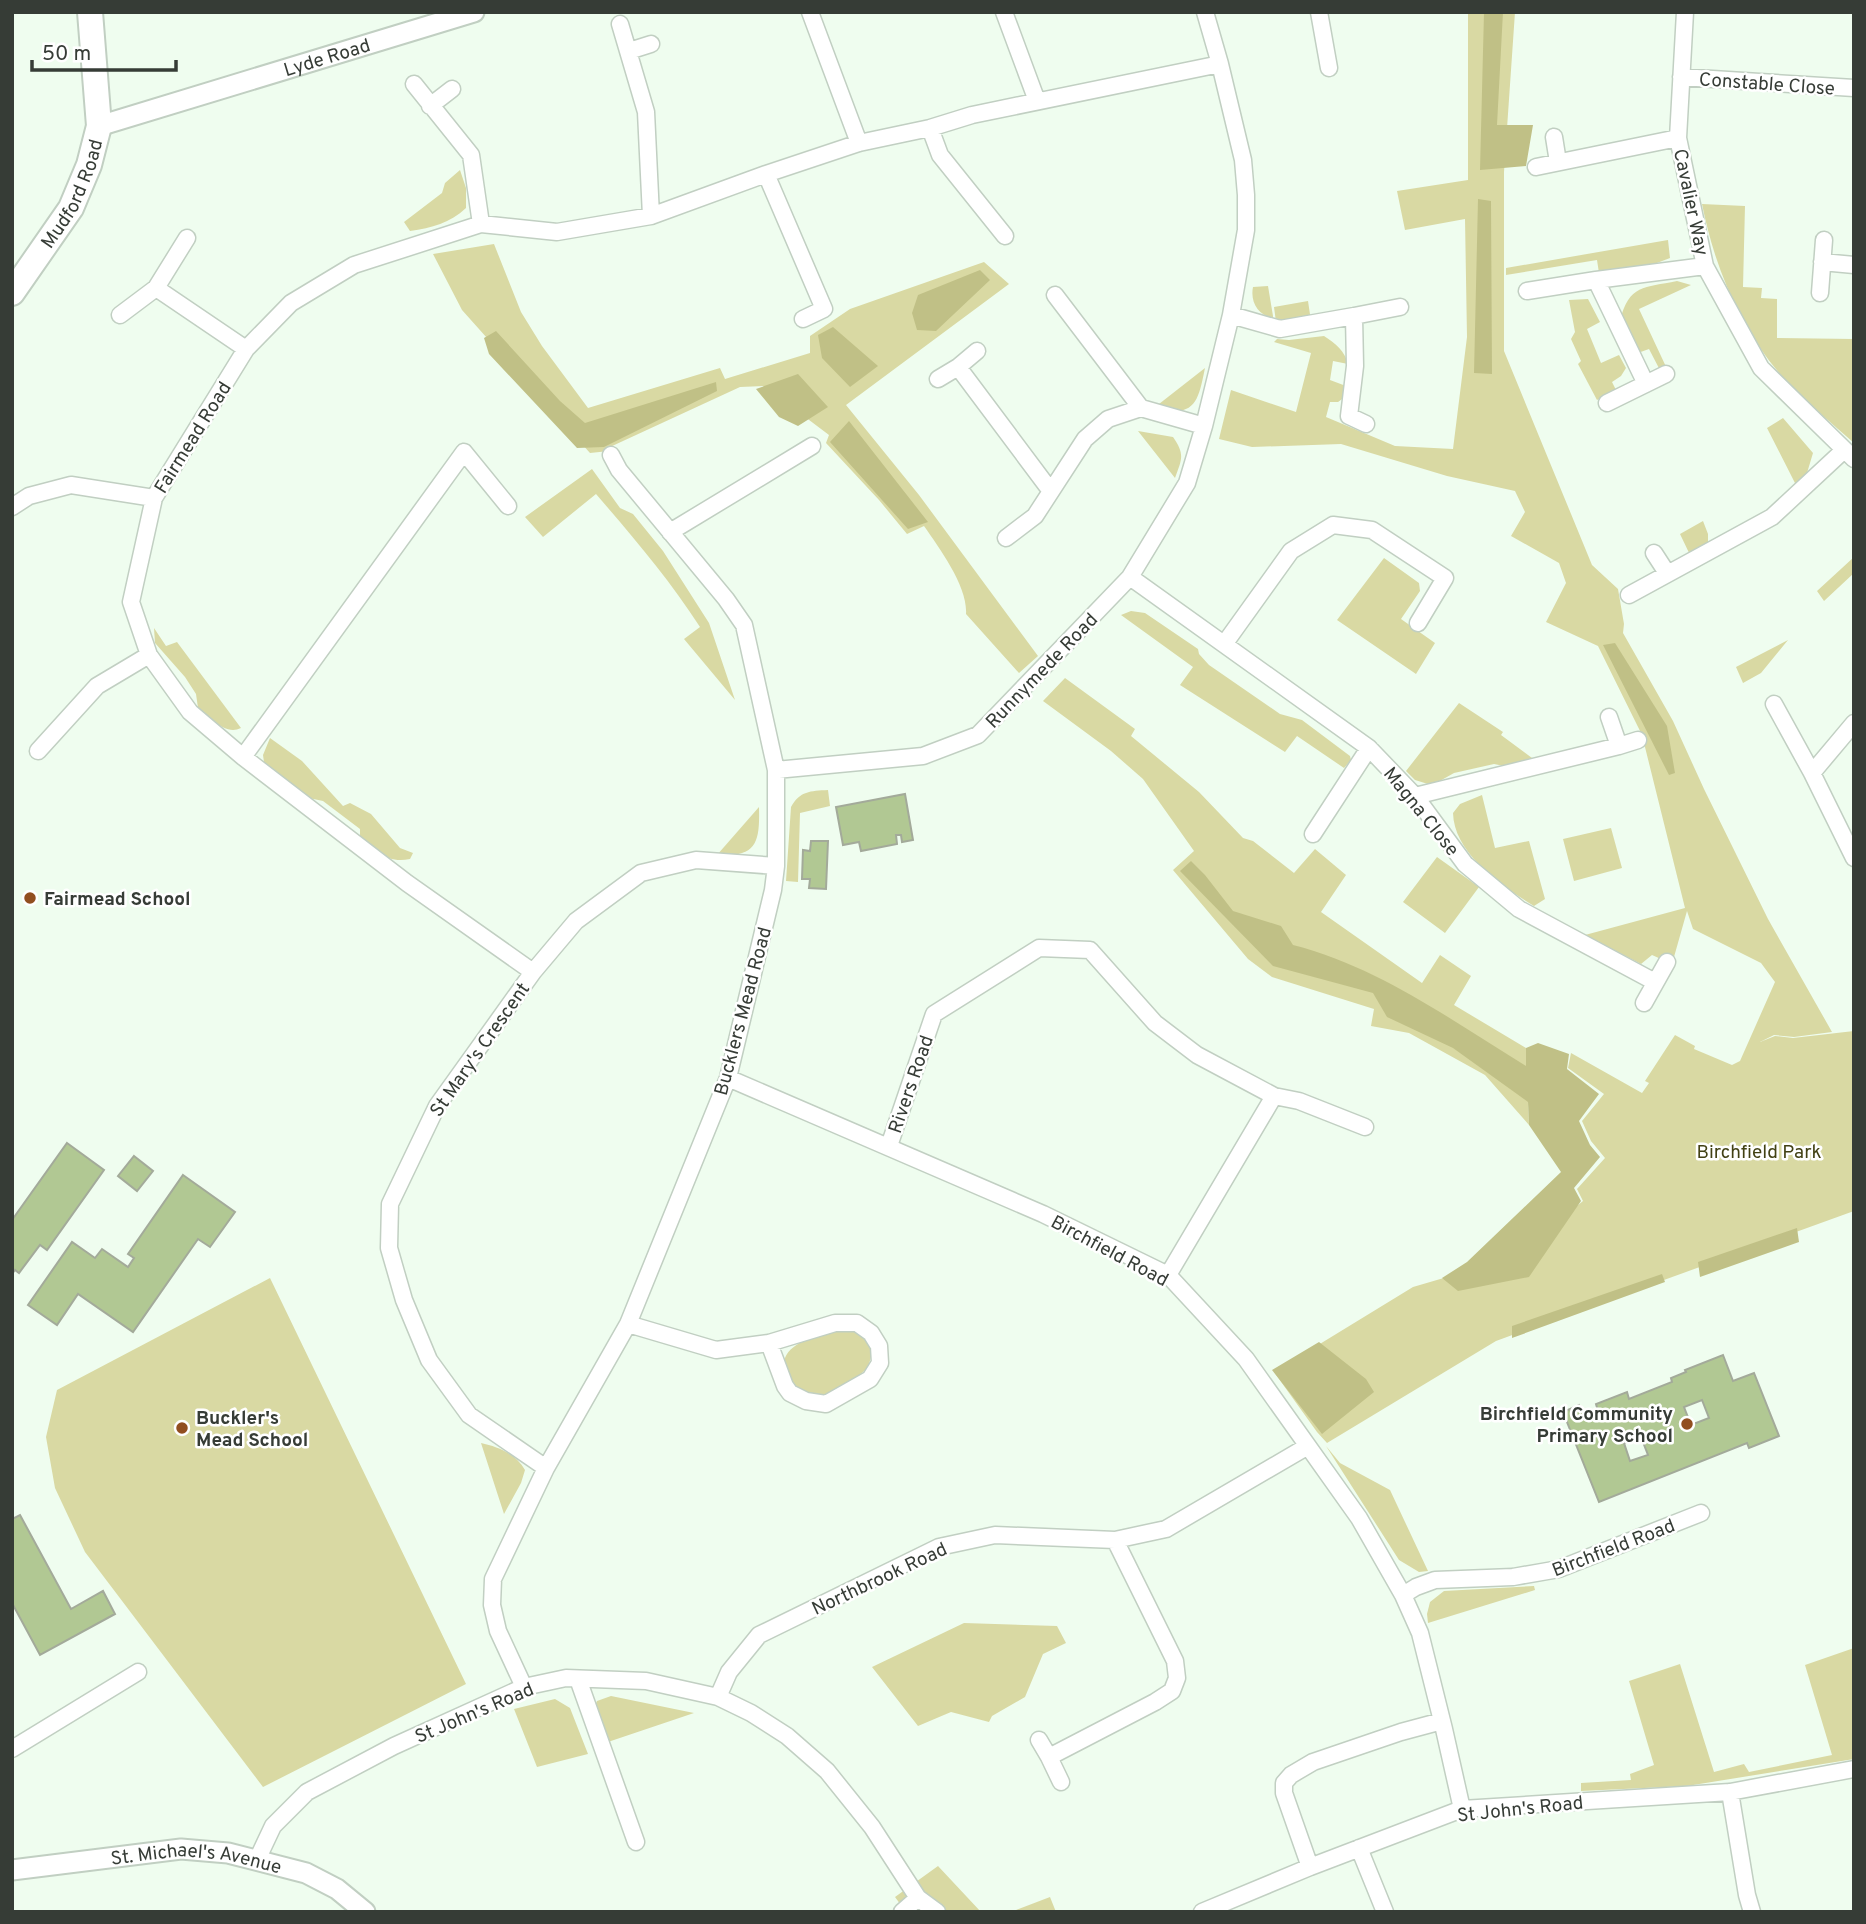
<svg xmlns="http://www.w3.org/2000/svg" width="1866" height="1924" font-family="Overpass,sans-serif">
  <rect width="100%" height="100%" fill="#effdef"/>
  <path fill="#d9d9a3" d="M1468,12H1515L1504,172V351L1592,565L1618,589L1624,624L1623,633L1673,721L1704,789L1768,919L1832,1032L1794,1037L1774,1035L1760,1042L1775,1036L1793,1038L1854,1031V1211L1496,1341L1327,1443L1317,1432L1274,1372L1413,1287L1471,1270L1555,1224L1583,1201L1577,1189L1605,1158L1591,1141L1582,1121L1604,1094L1568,1068L1571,1053L1642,1093L1649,1083L1645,1081L1675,1035L1695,1046L1694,1049L1732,1065L1740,1061L1775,982L1761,963L1693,929L1687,911L1672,964L1652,955L1641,964L1585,935L1685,908L1642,735L1598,646L1546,622L1566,583L1559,563L1511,536L1525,512L1515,491L1447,476L1341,444L1252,447L1219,439L1231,390L1296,412L1311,353L1274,342L1277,339L1289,340L1324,336C1335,343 1345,351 1348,364L1333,361L1330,380L1346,386L1345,397L1338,402H1330L1326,417L1395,446L1453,449L1467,337L1465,219L1405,230L1397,191L1468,180Z
    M460,170L466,188V208C450,223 432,228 410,231L404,222L442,193L445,183Z
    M1702,204L1745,206L1743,287L1762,288L1761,298L1777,299V338L1854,339V443C1833,424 1810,406 1790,385C1743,336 1715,270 1702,204Z
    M1668,240L1670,258L1649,266L1599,273L1597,260L1506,275V268Z
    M494,244L521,312L542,346L588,408L720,368L725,379L810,353V336L850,309L984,262L1009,284L846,405L919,495L1038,656L1019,673L966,614C968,587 940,549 924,526L907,534L879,500L826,443L829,435L764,386L740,387L610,447L609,451L590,453L462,310L433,254Z
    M1677,281L1691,285L1639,309L1668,371L1662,374L1649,349L1635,354L1620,321C1629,284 1644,288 1677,281Z
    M1268,286L1273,316V318C1258,315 1250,302 1253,287Z
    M1588,299L1600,322L1587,329L1601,363L1619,355L1626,368L1621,376L1612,382L1616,390L1597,400L1578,364L1581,361L1571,339L1575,332L1569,300Z
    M1308,301L1311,321L1276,322L1274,307Z
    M1205,368C1199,396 1197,418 1161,409L1159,404Z
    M1783,418L1813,453L1807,473L1796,485L1767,428Z
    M1138,431L1173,437C1185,454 1182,459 1175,478Z
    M592,469L620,508L633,514L663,551L709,623L735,700L684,639L700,627C669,579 633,537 596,494L543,537L525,517Z
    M1703,521L1708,534V549L1691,557L1680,534Z
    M1854,557V573L1824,601L1817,591Z
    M1384,558L1419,583L1420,591L1401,619L1435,643L1416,674L1337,620Z
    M1131,611L1145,613L1198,649L1199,654L1209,665L1280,714L1302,720L1350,756L1351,760L1344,768L1297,736L1285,752L1180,685L1193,667L1121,615Z
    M154,628L166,646L177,642L241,728C225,736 210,717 198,708L196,694L185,677L155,643Z
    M1788,640L1761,673L1743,683L1736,667Z
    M1065,678L1135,729L1131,736L1199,792L1243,838L1253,841L1294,873L1315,849L1346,875L1321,912L1422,983L1440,955L1471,976L1454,1005L1526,1048L1529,1125L1485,1075L1409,1033L1371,1026L1374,1009L1272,977L1248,959L1173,870L1194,851L1143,779L1111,751L1043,701Z
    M1459,703L1503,732L1501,735L1532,758L1504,766L1494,764L1454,773L1438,782L1428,784L1415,780L1406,771Z
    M270,738L302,761L343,806L350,803L371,814L400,848L413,853L410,859C388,864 376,851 360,839V829L323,801L304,797L265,769L263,755Z
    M828,790L830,806L800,813L798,882L786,881L791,807C800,791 810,791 828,790Z
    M1482,795L1495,848L1529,841L1545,899L1534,906C1502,886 1454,854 1453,813L1460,804Z
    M759,807C760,844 756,857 717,855Z
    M1611,828L1622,868L1574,881L1563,839Z
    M1437,857L1479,887L1445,933L1403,902Z
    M270,1278L466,1684L263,1787L85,1552L55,1488L46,1437L57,1390Z
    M836,1328C854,1328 863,1333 873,1349L868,1368L848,1384L824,1396H805C760,1355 796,1342 836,1328Z
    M481,1443C499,1447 516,1454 525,1470L521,1483L504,1514Z
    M1326,1446L1340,1463L1390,1490L1428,1571L1419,1572L1399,1560Z
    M1534,1586L1535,1590L1428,1623L1427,1614L1430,1602L1444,1591Z
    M964,1623L1057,1626L1066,1643L1043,1654L1025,1697L992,1716L989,1722L951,1712L918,1726L872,1667Z
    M1854,1648V1759L1687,1786L1581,1791V1783L1631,1780L1630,1774L1654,1765L1629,1681L1680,1664L1714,1772L1744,1764L1749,1772L1832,1755L1805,1665Z
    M611,1696L694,1713L605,1743L592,1712L597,1701Z
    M555,1699L570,1708L588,1754L537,1767L514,1709Z
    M938,1866L981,1912H906L895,1897Z
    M1050,1897L1056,1912H1011Z"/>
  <path fill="#c0c086" d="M1484,12H1503L1497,125H1533L1526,166L1480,170Z
    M1478,199L1491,201L1492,374L1474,373Z
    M980,270L990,280L936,331L917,330L912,313L918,295Z
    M833,327L878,366L850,387L822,358L818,335Z
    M496,331L560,401L585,423L716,382L717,391L604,447L577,448L489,354L484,338Z
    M798,374L828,407L798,426L779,417L756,389Z
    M849,421L928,522L908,529L830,442Z
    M1615,643L1667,726L1675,773L1669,775L1603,645Z
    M1191,861L1205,875L1233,911L1281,926L1293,945C1379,967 1451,1020 1526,1066V1048L1538,1043L1569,1054L1567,1069L1599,1094L1579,1121L1590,1145L1600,1157L1574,1188L1581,1201L1529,1277L1458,1291L1442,1278L1467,1262L1561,1172L1529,1125L1528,1102L1453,1048L1387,1017L1373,993L1273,966L1180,871Z
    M1797,1228L1799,1242L1700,1277L1698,1262Z
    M1662,1274L1665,1282L1512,1338V1326Z
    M1319,1342L1366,1379L1374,1392L1322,1434L1272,1370Z"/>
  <path fill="#b1c893" stroke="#a3aa9a" stroke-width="2" fill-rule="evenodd" d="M905,794L913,840L902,842L901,835H896L897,844L861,851L859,842L843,845L836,807Z
    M811,841H828L826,889L809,888L810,879H802L803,850L810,851Z
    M67,1143L104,1170L47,1250L40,1245L19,1273L15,1270L12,1274V1220Z
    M134,1156L153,1171L137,1191L118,1176Z
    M183,1175L235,1212L210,1247L198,1239L133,1332L78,1294L57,1325L28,1305L72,1242L95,1258L102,1249L128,1267L134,1258L128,1254Z
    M1723,1355L1733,1381L1754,1373L1779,1436L1749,1448L1747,1443L1599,1502L1563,1412L1579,1405L1584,1416L1598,1411L1596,1404L1627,1392L1629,1399L1672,1382L1671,1378L1686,1372L1685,1370ZM1702,1400L1709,1418L1691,1425L1684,1407ZM1641,1437L1648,1455L1630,1461L1624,1443Z
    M20,1515L71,1609L103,1591L115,1614L40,1655L12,1603V1519Z"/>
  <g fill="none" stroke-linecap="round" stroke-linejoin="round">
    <defs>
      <path id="minor" d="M810,12L859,143
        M1004,12L1037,101
        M1319,12L1329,68
        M1685,12L1678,138L1705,266L1761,368L1854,459
        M620,24L646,112L651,216
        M629,51L651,44
        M1681,77L1854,88
        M414,84L471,155L481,224
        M430,106L452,89
        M930,128L940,155L1005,236
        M1554,137L1558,162
        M1536,167L1678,138
        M766,174L824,309L803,319
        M1822,262L1854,265
        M156,288L246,349
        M1527,291L1596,280
        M1820,293L1824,240
        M1055,295L1141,408
        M120,315L156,288L187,238
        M1231,315L1280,329L1354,316L1355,366L1349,416L1366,424
        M1354,316L1400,307
        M958,367L977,351
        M938,379L958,367L1050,490
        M1646,384L1596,280L1705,266
        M1607,403L1666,374
        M12,507L29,496L71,485L154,498
        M670,532L812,446
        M1006,538L1035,516L1085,439L1108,419L1141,408L1204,426
        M1654,553L1667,573
        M1130,577L1369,748L1415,796L1465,864L1519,909L1655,982
        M1629,595L1772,517L1843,451
        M1225,643L1291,551L1333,525L1372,530L1445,578L1418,623
        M1774,704L1812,773L1854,858
        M1609,717L1619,746L1638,740
        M38,751L97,686L149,655
        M243,757L464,452L508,506
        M776,770L923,756L978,735L1130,577L1187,483L1204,426L1231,315L1246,230V195L1243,160L1220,64L1205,12
        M1812,773L1854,723
        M1415,796L1619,746
        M1313,834L1369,748
        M533,972L407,883L243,757L190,712L149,655L131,602L154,498L246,349L291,303L354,265L481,224L557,232L651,216L766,174L859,143L930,128L972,115L1220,64
        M1644,1003L1667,962
        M728,1078L1043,1214L1168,1275L1246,1359L1359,1518L1403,1595L1420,1633L1444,1729L1462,1809
        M1274,1096L1299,1101L1365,1127
        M889,1146L934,1014L1039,948L1090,950L1155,1023L1197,1055L1274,1096L1168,1275
        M628,1324L716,1350L769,1343L835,1323H857L871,1333L879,1346L880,1363L870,1379L826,1404L806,1401L790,1393L785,1386L769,1343
        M546,1468L469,1415L429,1360L404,1300L389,1248L390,1204L437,1106L533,972L576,921L641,873L696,860L776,866
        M1403,1595L1416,1587L1435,1580L1513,1577L1559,1569L1701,1513
        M578,1679L636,1842
        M524,1687L498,1631L492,1605L493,1579L546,1468L628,1324L728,1078L773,890L776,866V770L744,625L726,599L619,470L611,455
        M718,1697L729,1672L759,1635L939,1547L995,1535L1115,1540L1166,1529L1308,1446
        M1039,1740L1049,1757
        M12,1749L138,1672
        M1061,1782L1049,1757L1155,1702L1172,1691L1177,1678L1175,1661L1115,1540
        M1730,1792L1747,1895L1752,1912
        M1359,1848L1385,1912
        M257,1860L273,1826L307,1792L394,1746L524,1687L566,1678L646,1681L718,1697L751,1713L787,1736L827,1771L872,1827L918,1898L937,1912
        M1310,1867L1284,1793V1783L1291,1775L1313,1762L1401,1732L1442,1721
        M902,1912L918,1898
        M1202,1912L1310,1867L1462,1809L1730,1792L1854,1769"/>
      <g id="tertiary">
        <path id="s1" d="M99,126L474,12"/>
        <path id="s2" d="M12,1870L181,1849L228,1853L306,1873L337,1889L365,1912"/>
      </g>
      <g id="primary">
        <path id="s3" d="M12,293L71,208L89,165L99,126L90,12"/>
      </g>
    </defs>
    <use href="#minor" stroke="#c1cfc2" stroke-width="19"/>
    <use href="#tertiary" stroke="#c1cfc2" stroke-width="23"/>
    <use href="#primary" stroke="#c1cfc2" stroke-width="28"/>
    <use href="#minor" stroke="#fff" stroke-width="16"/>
    <use href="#tertiary" stroke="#fff" stroke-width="19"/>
    <use href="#primary" stroke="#fff" stroke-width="24"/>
  </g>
  <g fill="#914e1f" stroke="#fff" stroke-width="2.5">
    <circle cx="30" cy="898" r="7"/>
    <circle cx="1687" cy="1424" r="7"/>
    <circle cx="182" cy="1428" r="7"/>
  </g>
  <g text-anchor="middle" stroke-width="5" stroke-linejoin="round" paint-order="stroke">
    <g font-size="19" fill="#363c36" stroke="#fff">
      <text dy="7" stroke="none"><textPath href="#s1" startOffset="238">Lyde Road</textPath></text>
      <text transform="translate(1767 83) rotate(4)" y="7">Constable Close</text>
      <text dy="7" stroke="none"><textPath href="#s3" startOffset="117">Mudford Road</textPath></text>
      <text transform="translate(1692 202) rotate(78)" y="7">Cavalier Way</text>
      <text transform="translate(192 437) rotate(-58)" y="7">Fairmead Road</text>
      <text transform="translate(1041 670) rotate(-46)" y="7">Runnymede Road</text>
      <text transform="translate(1422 811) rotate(51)" y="7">Magna Close</text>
      <text transform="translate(742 1011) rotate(-75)" y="7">Bucklers Mead Road</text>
      <text transform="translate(479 1049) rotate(-55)" y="7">St Mary's Crescent</text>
      <text transform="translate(910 1084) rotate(-71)" y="7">Rivers Road</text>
      <text transform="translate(1110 1250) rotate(28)" y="7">Birchfield Road</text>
      <text transform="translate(1613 1547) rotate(-21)" y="7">Birchfield Road</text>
      <text transform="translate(879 1578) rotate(-25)" y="7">Northbrook Road</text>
      <text transform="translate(474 1712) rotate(-23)" y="7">St John's Road</text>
      <text transform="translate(1520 1808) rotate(-6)" y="7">St John's Road</text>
      <text dy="7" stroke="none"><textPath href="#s2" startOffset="186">St. Michael's Avenue</textPath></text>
    </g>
    <g font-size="19" font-weight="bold" fill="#363c36" stroke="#fff" text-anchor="start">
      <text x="44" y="905">Fairmead School</text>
      <text x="1673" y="1420" text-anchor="end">Birchfield Community<tspan x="1673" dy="22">Primary School</tspan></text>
      <text x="196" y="1424">Buckler's<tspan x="196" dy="22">Mead School</tspan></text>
    </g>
    <g font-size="19" fill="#424114" stroke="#fff">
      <text x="1759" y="1158">Birchfield Park</text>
    </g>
  </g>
  <rect width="1866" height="1924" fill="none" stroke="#363c36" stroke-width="28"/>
  <path d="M32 60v10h144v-10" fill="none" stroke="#363c36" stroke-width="3.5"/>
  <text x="42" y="60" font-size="21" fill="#363c36" stroke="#ffffff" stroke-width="5" paint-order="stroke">50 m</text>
</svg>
